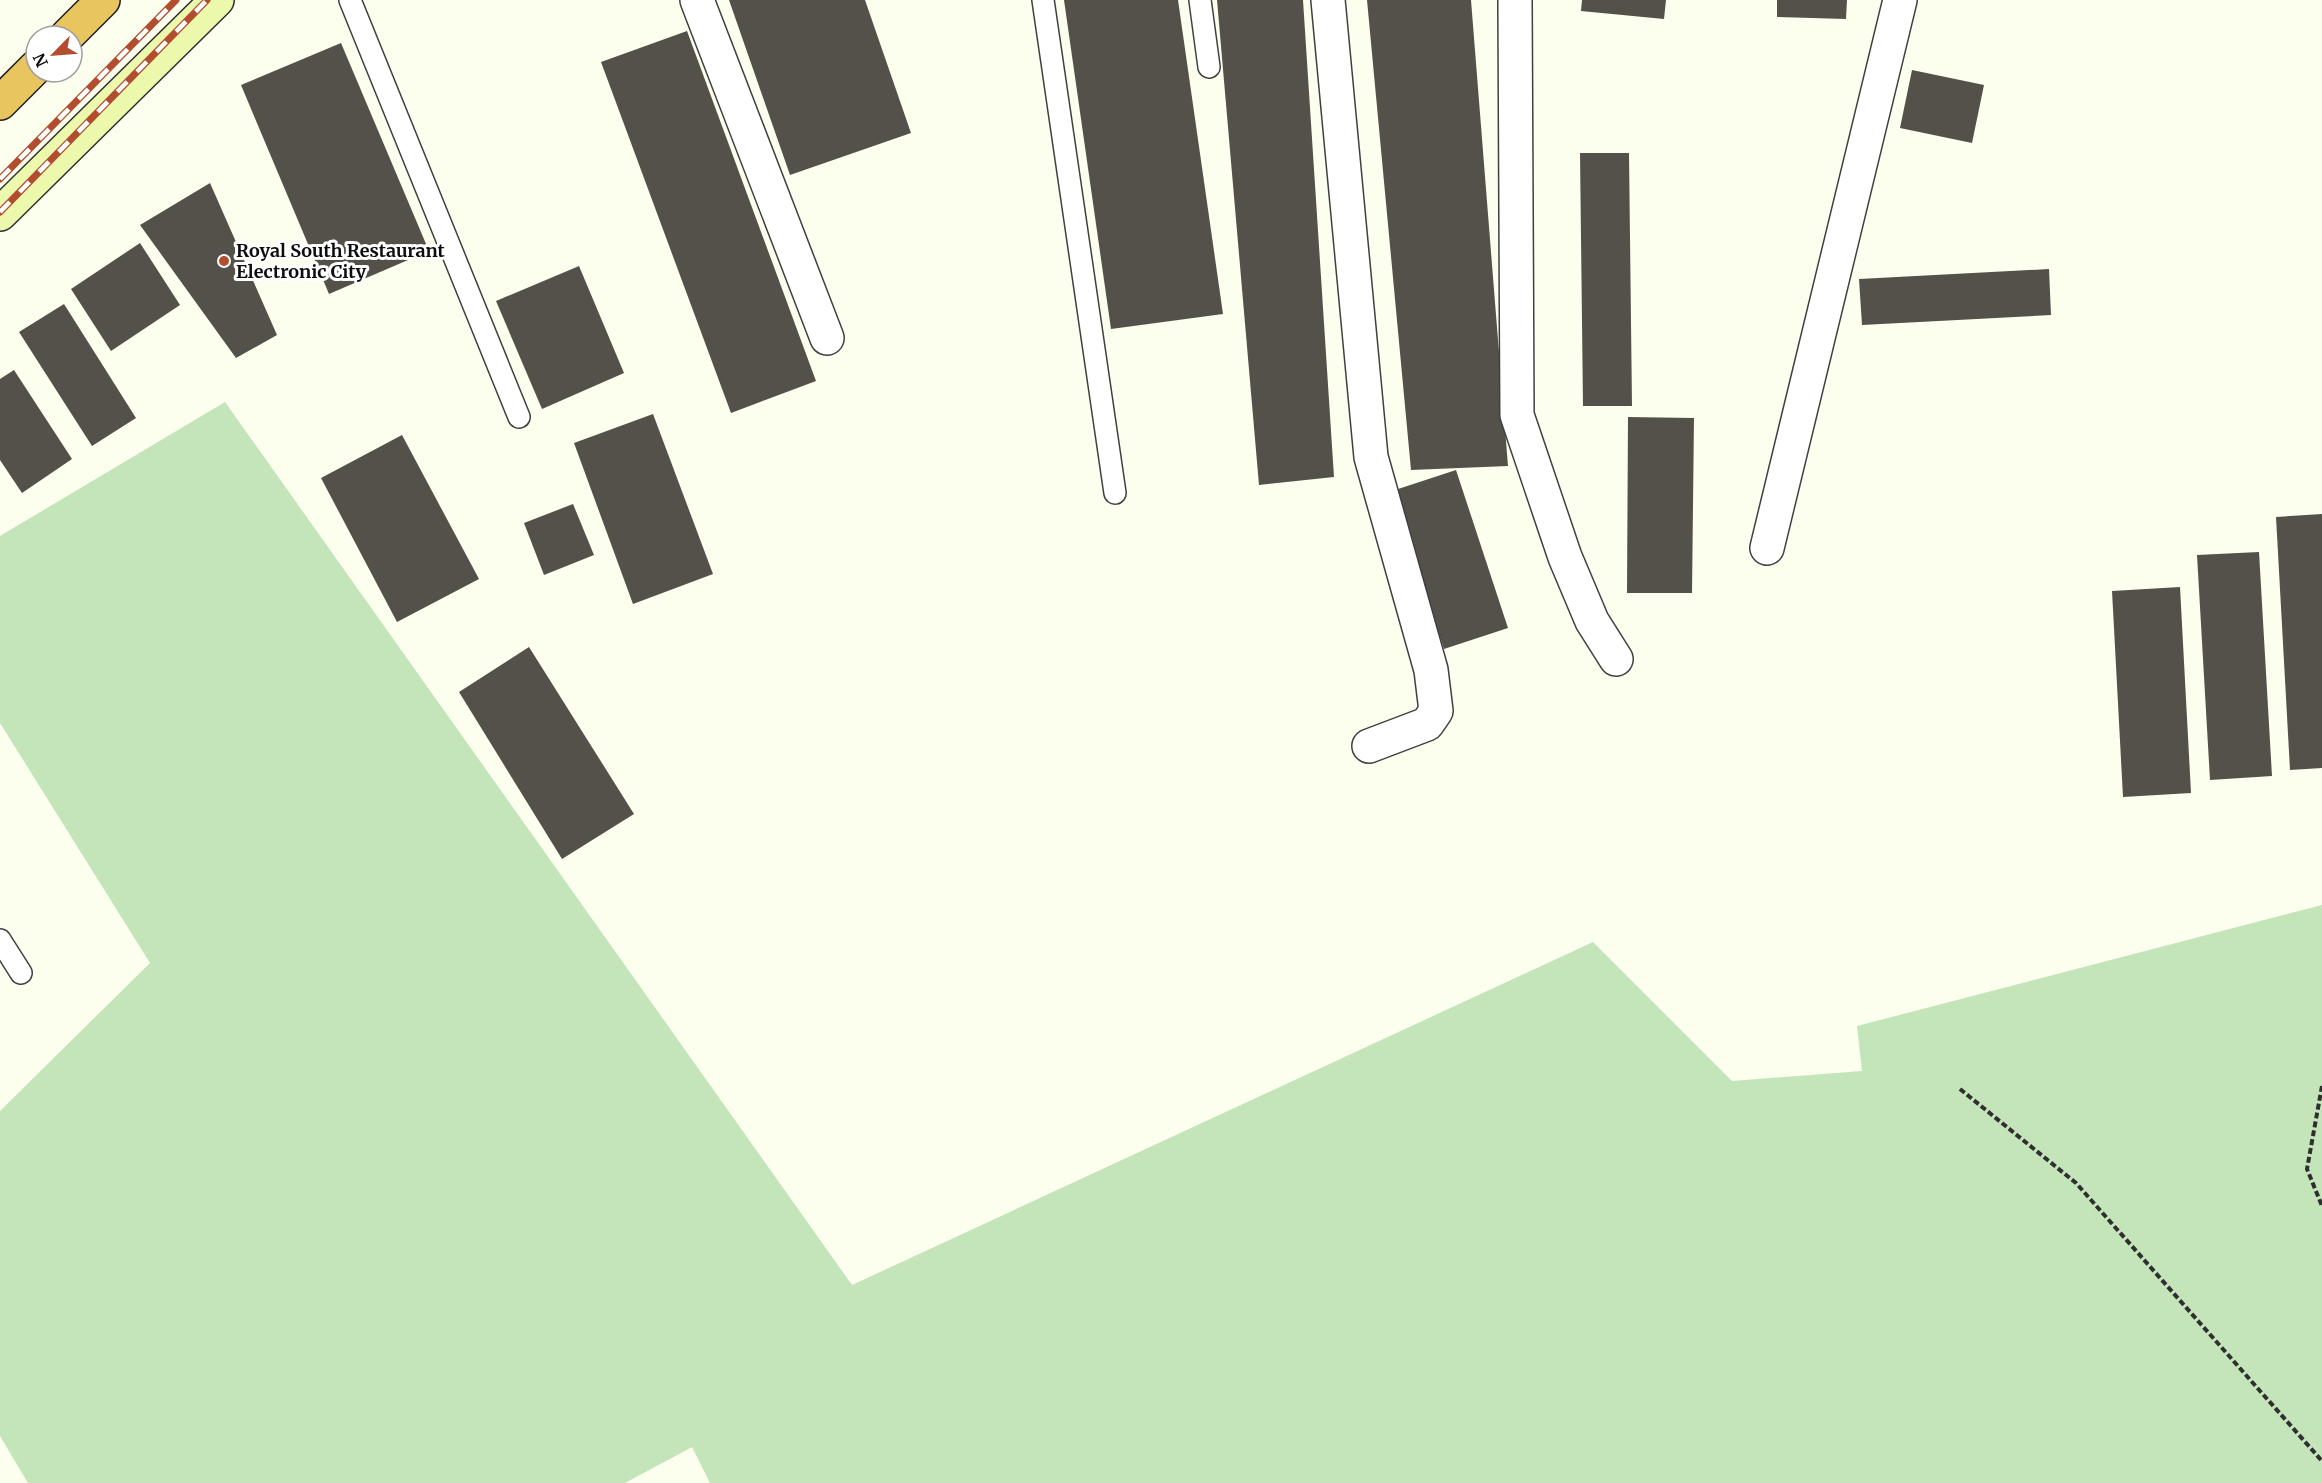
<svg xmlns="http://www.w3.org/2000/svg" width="2322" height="1483" font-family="Merriweather,serif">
  <rect width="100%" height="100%" fill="#fcfeee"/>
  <path fill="#c4e5ba" d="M225,402L852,1285L1593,942L1732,1081L1862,1071L1857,1026L2322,905V1483H710L692,1447L625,1483H28L0,1436V1111L150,963L0,723V536Z"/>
  <path fill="#54514a" d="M729,0H865L911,133L790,175Z
    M1064,0H1178L1223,314L1111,329Z
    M1217,0H1303L1334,477L1259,485Z
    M1367,0H1471L1508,466L1411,470Z
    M1582,0H1666L1664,19L1581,11Z
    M1777,0H1847L1846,19L1777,17Z
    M687,31L816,381L731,413L601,62Z
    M341,43L429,251L329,294L241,85Z
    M1912,70L1984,85L1972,143L1900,128Z
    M1580,153H1629L1632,406H1583Z
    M210,183L277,335L236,358L140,225Z
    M140,243L180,305L111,351L71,289Z
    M579,266L624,373L542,409L496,301Z
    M2049,269L2051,315L1862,325L1859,279Z
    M64,304L136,418L92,446L19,332Z
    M14,370L72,459L22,493L0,460V379Z
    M653,414L713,574L633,604L574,443Z
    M1628,417L1694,418L1692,593H1627Z
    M402,435L479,579L397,622L321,478Z
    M1456,470L1508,628L1444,649L1392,491Z
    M573,504L594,555L544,575L524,523Z
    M2322,514V768L2290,770L2276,517Z
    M2259,552L2272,776L2210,780L2197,555Z
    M2180,587L2191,793L2123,797L2112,591Z
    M529,647L634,814L562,859L459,692Z"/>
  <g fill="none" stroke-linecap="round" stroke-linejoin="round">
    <defs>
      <path id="lane" d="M350,0L519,417
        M1043,0L1115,493
        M1200,0L1209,67
        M0,940L21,973"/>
      <path id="street" d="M697,0L827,338
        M1328,0L1371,457L1431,670L1436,711L1427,724L1369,746
        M1515,0L1517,415L1565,557L1592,621L1616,659
        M1767,548L1900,0"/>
      <path id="secondary" d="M0,214L217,0"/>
      <path id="highway" d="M67,36L103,0
        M0,103L36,67"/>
    </defs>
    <use href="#lane" stroke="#404040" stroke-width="24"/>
    <use href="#street" stroke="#404040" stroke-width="36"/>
    <use href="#secondary" stroke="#2f2f2f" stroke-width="36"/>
    <use href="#highway" stroke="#1e1e1e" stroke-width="36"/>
    <path stroke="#2f2f2f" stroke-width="4" stroke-dasharray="6 3" stroke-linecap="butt" d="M2322,1086L2307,1169L2322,1206
      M1960,1089L2076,1183L2322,1461"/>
    <use href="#lane" stroke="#fff" stroke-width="21"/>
    <use href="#street" stroke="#fff" stroke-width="33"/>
    <use href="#secondary" stroke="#ecf9ad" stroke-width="33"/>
    <use href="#highway" stroke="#e9c560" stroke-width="33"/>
    <defs>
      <path id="rail" d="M0,179L176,0
        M0,212L207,0"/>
    </defs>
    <use href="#rail" stroke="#b24e2f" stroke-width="7"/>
    <use href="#rail" stroke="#fff" stroke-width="4.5" stroke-dasharray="14" stroke-linecap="butt"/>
  </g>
  <circle fill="#b24e2f" stroke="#fff" stroke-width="2" cx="224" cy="261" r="6"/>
  <g text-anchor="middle" stroke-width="6" stroke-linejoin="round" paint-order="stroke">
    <g font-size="18" font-weight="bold" fill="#0d0d0d" stroke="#fff" text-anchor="start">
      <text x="236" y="257">Royal South Restaurant<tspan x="236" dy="21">Electronic City</tspan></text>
    </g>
  </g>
  <g transform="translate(54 54) rotate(245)"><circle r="28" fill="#ffffff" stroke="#9e9e9e" stroke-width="1.5"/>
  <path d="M0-4.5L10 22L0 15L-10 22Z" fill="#b24e2f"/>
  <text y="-9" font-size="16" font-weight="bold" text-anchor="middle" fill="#0d0d0d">N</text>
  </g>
</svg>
